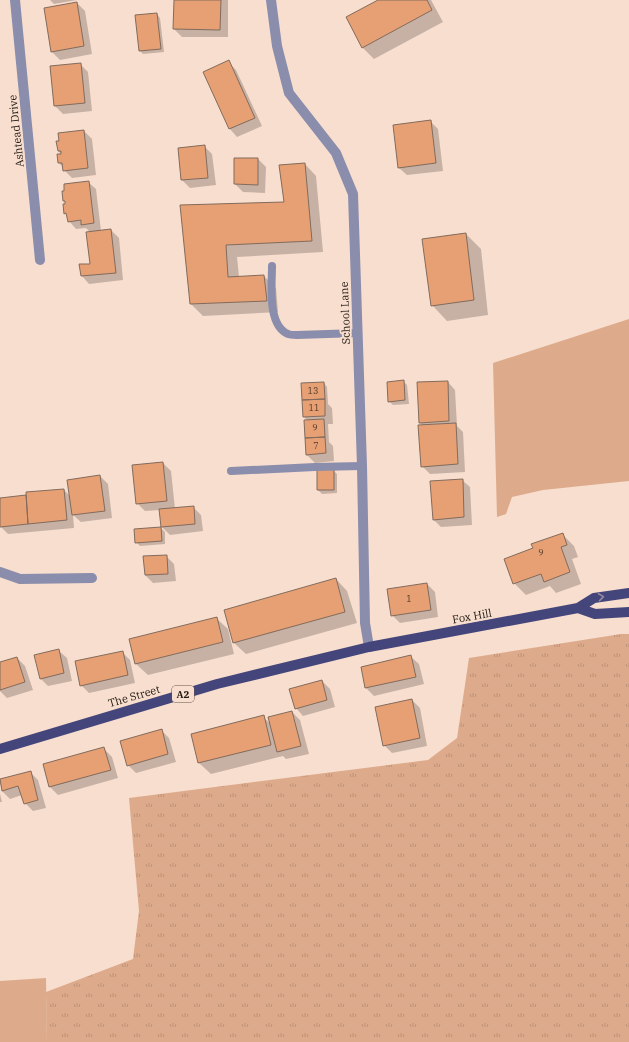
<svg xmlns="http://www.w3.org/2000/svg" width="629" height="1042" font-family="'IBM Plex Serif',serif">
  <defs>
    <pattern id="park-tufts" width="24" height="20" patternUnits="userSpaceOnUse"><rect width="24" height="20" fill="#ddab8c"/><path d="M3 7l-1-3M5 7V3M7 7l1-3M15 17l-1-3M17 17v-4M19 17l1-3" fill="none" stroke="#bd9278"/></pattern>
  </defs>
  <rect width="100%" height="100%" fill="#f8dece"/>
  <path fill="#ddab8c" d="M629,319V481L543,490L512,497L506,514L497,517L493,363Z
    M46,978L47,1042H0V981Z"/>
  <path fill="url(#park-tufts)" d="M621,634H629V1042H47L46,992L133,959L139,911L129,798L428,760L457,738L469,658Z"/>
  <path fill="#0003" d="M50,0H77L54,4Z
    M175,0H228V37H182L174,29Z
    M380,0H431L443,22L374,59L362,47Z
    M77,3L85,11L92,54L60,60L52,52Z
    M157,14L160,18L164,52L143,54L140,51Z
    M228,62L236,70L262,126L237,137L230,129L204,73Z
    M80,64L88,72L92,111L63,114L55,106Z
    M430,121L438,129L443,171L407,175L399,168Z
    M84,131L92,139L96,175L72,178L64,170L63,167L59,163L62,155L58,151Z
    M204,146L212,154L216,185L190,188L182,180L179,149Z
    M235,159H258L266,167L265,193L243,192L235,184Z
    M305,164L316,176L323,252L237,257L239,277L264,276L276,288L278,312L203,316L191,304L182,206L285,203Z
    M88,182L96,189L101,231L111,230L119,238L123,280L89,284L82,276L80,265L91,264L90,232L86,228L76,229L69,221L68,216L65,213L66,204L64,201L63,192Z
    M466,234L481,249L488,315L447,321L432,305Z
    M403,381L407,385L409,404L393,405L389,401Z
    M448,382L455,390L457,426L463,432L465,472L430,474L422,466L423,426L420,423Z
    M324,383L327,387L328,404L332,408L333,424H328L329,442L333,446L334,461L315,463L307,455L308,421L304,417Z
    M163,463L171,471L175,509L193,507L201,515L203,531L170,535L162,527L160,510L145,511L137,503Z
    M333,470L337,474V493L322,494L318,490Z
    M100,476L108,484L112,518L81,522L73,515L74,528L8,534L0,526V499L27,496L64,490L70,496Z
    M462,480L470,487L472,525L441,527L434,520Z
    M161,528L165,532V544L140,546L136,542Z
    M562,534L574,546L578,557L572,559L581,584L556,593L550,586L526,595L514,583L534,549Z
    M166,556L174,564L176,581L153,583L145,575Z
    M336,579L347,591L357,623L246,654L234,643Z
    M427,584L435,592L438,617L400,623L392,615Z
    M216,618L228,629L234,654L148,675L136,664L130,640Z
    M59,651L67,658L72,681L48,686L40,678Z
    M122,652L130,660L135,683L89,693L81,685Z
    M411,657L419,664L424,684L374,696L366,688L362,668Z
    M17,658L25,666L33,690L7,698L0,691V663Z
    M322,681L330,689L335,707L303,716L296,708Z
    M412,700L420,708L427,746L392,753L384,745Z
    M292,712L300,720L309,754L286,759L283,756L211,774L199,763L263,717L271,724Z
    M161,730L169,738L176,762L136,773L128,765Z
    M104,749L112,757L118,778L58,795L50,787L44,765Z
    M30,772L38,780L46,808L33,811L25,803L22,795L10,799L2,791L0,782V780Z
    M0,794L2,802H0Z"/>
  <path fill="#e7a073" stroke="#826b5d" d="M174,0H221L220,30L173,29Z
    M378,0H427L432,10L362,48L346,17Z
    M77,2L84,46L51,52L44,8Z
    M157,13L161,49L139,51L135,15Z
    M229,60L255,118L229,129L203,72Z
    M81,63L85,103L54,106L50,66Z
    M431,120L436,163L398,168L393,125Z
    M84,130L88,168L63,171L62,163H58L57,154H61V151H58L56,141H59L58,133Z
    M205,145L208,178L181,180L178,148Z
    M234,158H258V185L234,184Z
    M305,163L312,241L226,245L228,277L264,275L267,301L190,304L180,205L284,202L279,165Z
    M89,181L94,223L81,225V220L68,222L66,213L64,214L63,204H65V201H63L62,191H64V184Z
    M111,229L116,273L81,276L79,264H90L86,232Z
    M466,233L474,300L431,306L422,239Z
    M404,380L405,400L388,402L387,382Z
    M448,381L449,421L419,423L417,382Z
    M324,382L325,399L302,400L301,383Z
    M325,399V416L303,417L302,400Z
    M324,419L325,437L305,438L304,420Z
    M456,423L458,464L421,467L418,425Z
    M325,437L326,453L306,455L305,438Z
    M163,462L167,501L136,504L132,465Z
    M317,469H334V490H317Z
    M100,475L105,511L72,515L67,480Z
    M463,479L464,517L433,520L430,481Z
    M64,489L67,520L28,524L26,492Z
    M26,495L28,524L0,527V498Z
    M194,506L195,524L161,527L159,509Z
    M161,527L162,541L135,543L134,529Z
    M563,533L567,545L561,547L570,572L544,582L541,574L513,584L504,559L533,548L531,544Z
    M167,555L168,574L145,575L143,556Z
    M336,578L345,612L233,643L224,610Z
    M427,583L431,610L391,616L387,589Z
    M217,617L223,642L135,664L129,639Z
    M59,649L64,673L40,679L34,655Z
    M123,651L128,675L80,686L75,661Z
    M411,655L416,677L365,688L361,667Z
    M17,657L25,682L0,690V662Z
    M322,680L327,700L295,709L289,689Z
    M412,699L420,738L383,746L375,707Z
    M292,711L301,746L277,752L268,717Z
    M264,715L271,745L198,763L191,734Z
    M162,729L168,754L127,766L120,741Z
    M104,747L111,770L49,787L43,764Z
    M31,771L38,800L24,804L18,786L2,791L0,779Z"/>
  <g fill="none" stroke-linecap="round" stroke-linejoin="round">
    <path stroke="#8a8dac" stroke-width="8" d="M272,266C272,285 267,325 288,334C290,335 294,335 297,335L358,333
      M231,471L315,467L362,466"/>
    <path stroke="#8a8dac" stroke-width="10" d="M15,0L40,260
      M271,0L277,46L289,93L336,153L353,194L362,466L365,623L369,647
      M0,572L20,579L92,578"/>
    <path stroke="#44457b" stroke-width="10" d="M578,608L595,614L629,612
      M0,749L217,684L369,647L578,608L594,598L629,593"/>
  </g>
  <defs><path id="oneway-chevron" d="M-2-3.5L2.5 0L-2 3.5" fill="none" stroke-width="1.6" stroke-linecap="round" stroke-linejoin="round"/></defs>
  <use stroke="#958aa0" href="#oneway-chevron" transform="translate(601 597) rotate(-8)"/>
  <g text-anchor="middle" stroke-width="4" stroke-linejoin="round" paint-order="stroke">
    <g font-size="9" fill="#523a2a">
      <text x="313" y="394">13</text>
      <text x="314" y="411">11</text>
      <text x="315" y="431">9</text>
      <text x="316" y="449">7</text>
      <text x="541" y="556">9</text>
      <text x="409" y="602">1</text>
    </g>
    <rect fill="#f8dece" stroke="#62534a" stroke-width="1" x="172" y="686" width="22" height="16" rx="3"/>
    <g font-size="10" font-weight="bold" fill="#211812">
      <text x="183" y="698">A2</text>
    </g>
    <g font-size="11" fill="#211812" stroke="#f8dece">
      <text transform="translate(16 131) rotate(-96)" y="4">Ashtead Drive</text>
      <text transform="translate(345 313) rotate(-92)" y="4">School Lane</text>
      <text transform="translate(472 616) rotate(-10)" y="4">Fox Hill</text>
      <text transform="translate(134 696) rotate(-16)" y="4">The Street</text>
    </g>
  </g>
</svg>
